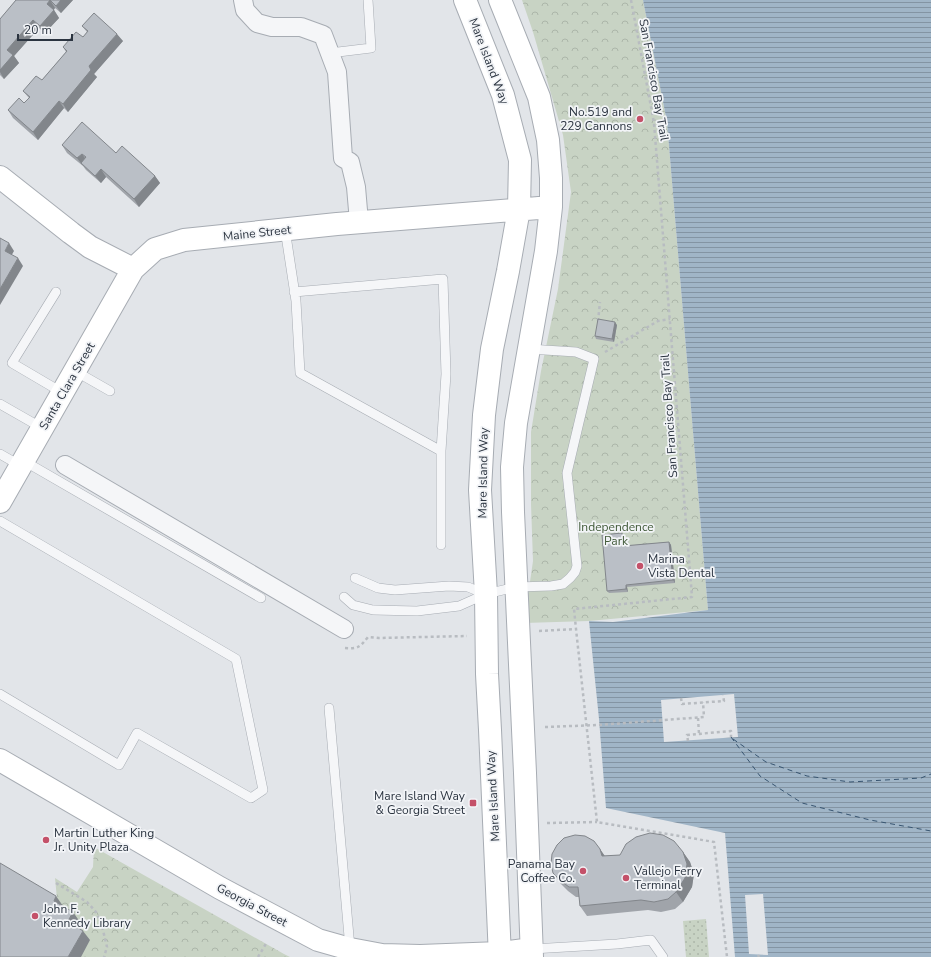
<svg xmlns="http://www.w3.org/2000/svg" width="931" height="957" font-family="'Nunito Sans',sans-serif">
  <defs>
    <pattern id="grass-dots" width="8" height="8" patternUnits="userSpaceOnUse"><rect width="8" height="8" fill="#c8d3c4"/><path d="M2 2h.1M6 6h.1" fill="none" stroke="#acb6a9" stroke-width="1.8" stroke-linecap="round"/></pattern>
    <pattern id="park-crowns" width="20" height="18" patternUnits="userSpaceOnUse"><rect width="20" height="18" fill="#c8d3c4"/><path d="M2 6a3 3 0 1 1 6 0M12 15a3 3 0 1 1 6 0" fill="none" stroke="#acb6a9"/></pattern>
    <pattern id="water-rules" width="6" height="5" patternUnits="userSpaceOnUse"><rect width="6" height="5" fill="#a0b5c7"/><path d="M0 2.5h6" fill="none" stroke="#8394a3"/></pattern>
  </defs>
  <rect width="100%" height="100%" fill="#e2e5e9"/>
  <path fill="url(#grass-dots)" d="M706,919L709,957H686L683,921Z"/>
  <path fill="url(#park-crowns)" d="M522,0H643L667,122L708,610L589,621L524,623L533,561L531,504V432L541,371L558,289L571,192L563,135L533,32Z
    M94,847L284,954L290,957H81L75,931L80,922L61,911L57,899L55,878L77,892L93,867Z"/>
  <path fill="url(#water-rules)" d="M643,0H931V957H735L725,833L606,808L599,719L589,621L613,622L708,610L667,122Z"/>
  <path fill="#e2e5e9" d="M734,694L738,737L664,742L661,700Z
    M763,894L768,955L749,954L745,895Z"/>
  <g fill="none" stroke-linecap="round" stroke-linejoin="round">
    <path stroke="#385571" stroke-width="1" stroke-dasharray="5 4" stroke-linecap="butt" d="M731,737L760,776L802,803L870,820L931,831
      M733,739L766,762L807,776L850,782L921,778L931,774"/>
    <defs>
      <path id="lane" d="M330,53L371,48L368,0
        M285,229L296,301L300,373L441,451L446,374L443,279L294,292
        M56,292L12,363L63,393
        M75,371L110,391
        M0,404L42,428
        M0,454L21,466
        M24,461L261,598
        M0,521L236,659L263,790L251,798L137,733L119,765L0,694
        M441,545V451
        M355,578L378,588L395,590L449,586L468,587L485,594
        M344,597L353,605L373,610L417,611L459,606L486,594L516,587L551,586L563,584L570,578L575,572L577,566L567,473L594,359L576,352L529,349
        M329,708L350,948
        M532,949L617,944L651,940L663,957"/>
      <path id="street" d="M243,0L245,10L257,23L272,27H301L323,35L337,72L343,158L350,162L356,187L359,222
        M65,465L344,629"/>
      <path id="secondary" d="M465,0L503,95L520,160L519,209L508,271L492,349L484,415L480,490L486,594L487,674L490,730L500,957
        M500,0L539,97L548,140L551,178V207L546,251L516,423L512,467L513,512L525,773L532,957
        M0,177L71,233L90,247L133,269
        M0,502L133,269L155,249L184,240L337,224L551,207
        M0,760L220,888L318,940L350,949L382,955L420,956L500,953L532,949"/>
    </defs>
    <use href="#lane" stroke="#a7acb3" stroke-width="10"/>
    <use href="#street" stroke="#a7acb3" stroke-width="20"/>
    <use href="#secondary" stroke="#a7acb3" stroke-width="24"/>
    <path stroke="#b8bcc1" stroke-width="2.5" stroke-dasharray="3 3" stroke-linecap="butt" d="M631,0L654,123L692,597L574,609L576,629L597,822L714,842L727,957
      M598,321L600,302
      M605,352L658,321L670,319
      M539,631L576,629
      M345,648C358,649 360,647 368,637L379,638L467,636
      M681,698L682,704L724,701L723,695
      M698,718L699,734
      M545,727L599,725L704,717L703,702
      M688,741L687,735L731,731V737
      M547,823L597,822
      M56,883L87,902L96,912L102,926L107,947L104,957
      M758,955L759,957
      M258,957L267,942"/>
    <use href="#lane" stroke="#f5f6f8" stroke-width="9"/>
    <use href="#street" stroke="#f5f6f8" stroke-width="18"/>
    <use href="#secondary" stroke="#fff" stroke-width="22"/>
  </g>
  <path fill="#a0a4aa" d="M16,0H73L61,13L55,8L54,10L59,18L45,33L39,28L14,56L19,63L4,79L0,75V19Z
    M82,26L123,41L94,74L97,77L68,112L64,108L38,140L13,118L8,110L24,103L29,98L23,91L42,80L66,52L63,47L83,37L87,32Z
    M62,145L116,153L155,176L160,183L139,207L106,177L101,183L86,170L83,166L67,153Z
    M617,325L614,342L596,339L595,336Z
    M623,536L624,546L669,542L671,545L675,583L627,587L628,592L609,593L607,591Z
    M600,849L604,856L683,852L690,862L694,874L692,887L683,902L675,909L661,912L648,910L587,916L580,906L579,897H576L568,891L560,883L553,873Z"/>
  <path fill="#82868b" d="M50,0L55,8L52,11L47,4Z
    M61,0H73L61,13L56,6Z
    M54,10L59,18L45,33L40,26Z
    M33,20L39,28L14,56L19,63L4,79L0,72V70L7,50Z
    M117,34L123,41L94,74L97,77L68,112L63,104L89,66Z
    M59,101L64,108L38,140L33,132Z
    M82,154L87,161L81,163L83,166L77,158Z
    M101,169L106,177L101,183L95,176Z
    M155,176L160,183L139,207L134,199Z
    M9,243L14,251L10,258L5,251Z
    M18,258L23,266L0,305V289Z
    M615,322L617,325L614,342L612,339Z
    M622,533L623,536L625,549L623,546Z
    M669,542L671,545L675,583L673,580Z
    M626,585L627,587L628,592L626,589Z
    M600,849L607,859L602,856Z
    M683,852L690,862L694,874L692,887L683,902L676,892Z
    M56,896L63,906L54,901Z
    M73,912L80,922L75,931L68,921Z
    M83,931L90,940L81,957H68Z"/>
  <path fill="#babfc6" stroke="#82868b" d="M16,0H61L56,6L50,0L47,4L54,10L40,26L33,20L7,50L13,55L0,70V19Z
    M94,13L117,34L89,66L91,70L63,104L59,101L33,132L8,110L19,98L24,103L30,97L23,91L36,76L42,80L67,51L63,47L76,32L83,37L88,31L82,26Z
    M82,122L116,153L122,146L155,176L134,199L101,169L95,176L81,163L86,157L82,154L77,158L62,145Z
    M0,238L9,243L5,251L18,258L0,289Z
    M598,319L615,322L612,339L595,336Z
    M622,533L623,546L669,542L673,580L626,585V589L607,591L602,535Z
    M650,833L663,835L674,841L683,852L687,864L685,878L676,892L668,899L654,902L641,900L580,906L578,887H569L561,881L553,873L551,864L552,854L557,845L564,838L575,835L585,836L594,841L600,849L602,856L620,855L626,844L636,837Z
    M0,863L56,896L54,901L73,912L68,921L83,931L68,957H0Z"/>
  <g fill="#c45169" stroke="#f2f4f7" stroke-width="1.5">
    <circle cx="640" cy="119" r="4"/>
    <circle cx="640" cy="566" r="4"/>
    <rect x="469" y="799" width="8" height="8" rx="2"/>
    <circle cx="46" cy="840" r="4"/>
    <circle cx="583" cy="871" r="4"/>
    <circle cx="626" cy="878" r="4"/>
    <circle cx="35" cy="916" r="4"/>
  </g>
  <g text-anchor="middle" stroke-width="3.5" stroke-linejoin="round" paint-order="stroke">
    <g font-size="12" fill="#2b3440" stroke="#f2f4f7">
      <text transform="translate(489 61) rotate(69)" y="4">Mare Island Way</text>
      <text transform="translate(654 80) rotate(80)" y="4">San Francisco Bay Trail</text>
      <text transform="translate(257 233) rotate(-6)" y="4">Maine Street</text>
      <text transform="translate(67 386) rotate(-60)" y="4">Santa Clara Street</text>
      <text transform="translate(669 416) rotate(-94)" y="4">San Francisco Bay Trail</text>
      <text transform="translate(483 473) rotate(-89)" y="4">Mare Island Way</text>
      <text transform="translate(493 796) rotate(-93)" y="4">Mare Island Way</text>
      <text transform="translate(252 905) rotate(28)" y="4">Georgia Street</text>
    </g>
    <g font-size="12" fill="#2b3440" stroke="#f2f4f7" text-anchor="start">
      <text x="632" y="116" text-anchor="end">No.519 and<tspan x="632" dy="14">229 Cannons</tspan></text>
      <text x="648" y="563">Marina<tspan x="648" dy="14">Vista Dental</tspan></text>
      <text x="465" y="800" text-anchor="end">Mare Island Way<tspan x="465" dy="14">&amp; Georgia Street</tspan></text>
      <text x="54" y="837">Martin Luther King<tspan x="54" dy="14">Jr. Unity Plaza</tspan></text>
      <text x="575" y="868" text-anchor="end">Panama Bay<tspan x="575" dy="14">Coffee Co.</tspan></text>
      <text x="634" y="875">Vallejo Ferry<tspan x="634" dy="14">Terminal</tspan></text>
      <text x="43" y="913">John F.<tspan x="43" dy="14">Kennedy Library</tspan></text>
    </g>
    <g font-size="12" fill="#425b3a" stroke="#f2f4f7">
      <text x="616" y="531">Independence<tspan x="616" dy="14">Park</tspan></text>
    </g>
  </g>
  <path d="M18 34v6h54v-6" fill="none" stroke="#2b3440" stroke-width="2"/>
  <text x="24" y="34" font-size="12" fill="#2b3440" stroke="#f2f4f7" stroke-width="3" paint-order="stroke">20 m</text>
</svg>
